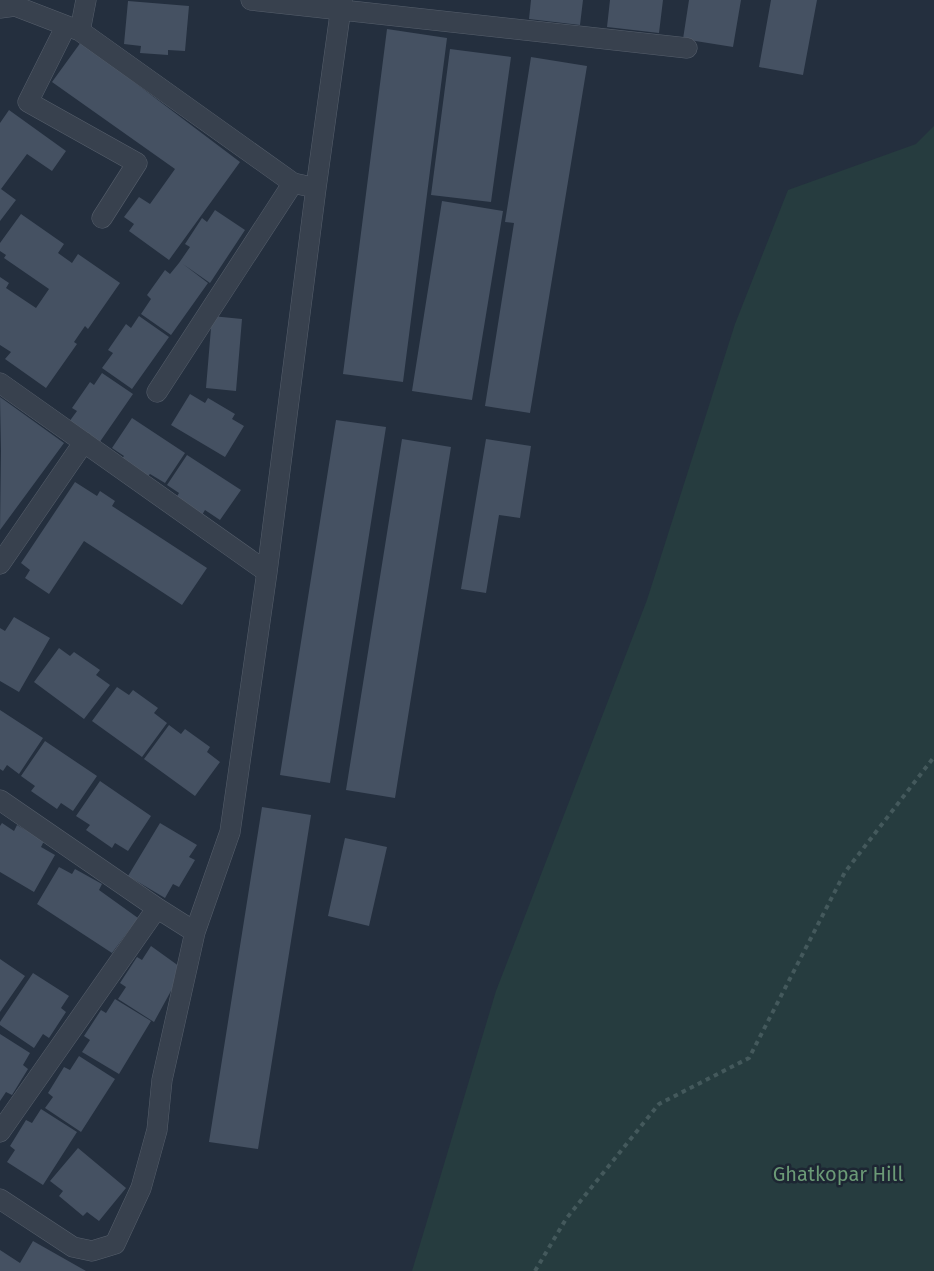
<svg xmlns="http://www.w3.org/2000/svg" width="934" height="1271" font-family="'Fira Sans',sans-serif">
  <rect width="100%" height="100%" fill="#242f3e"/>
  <path fill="#263c3f" d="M934,126V1271H412L496,991L647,600L735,324L788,190L916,144Z"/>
  <path fill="#455162" d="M531,0H583L580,25L529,19Z
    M610,0H663L659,33L607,27Z
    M689,0H741L733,47L683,39Z
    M771,0H817L803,75L759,67Z
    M128,1L189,6L185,51L168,50V55L140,53L141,46L124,44Z
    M387,29L447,38L403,382L343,374Z
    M81,42L240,162L169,260L129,231L134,224L124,217L139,197L150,204L175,169L52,82Z
    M450,49L511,57L491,202L431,195Z
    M531,57L587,66L530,413L485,406L514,223L505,222Z
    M9,110L66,151L52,171L27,154L1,189L16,200L0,221V123Z
    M442,201L503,211L472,400L412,391Z
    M215,210L245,230L210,283L183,264L208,283L171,335L141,314L151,299L147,295L165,270L170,274L179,263L190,247L185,244L202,218L207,222Z
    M21,214L64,244L58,253L72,263L78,254L120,283L88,329L85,326L74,342L77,344L46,388L5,359L11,352L0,345V277L9,283L6,288L36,308L49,289L4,258L6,255L0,251V243Z
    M139,316L169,337L132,389L102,368L113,353L108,350L126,324L131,328Z
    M212,316L242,319L236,391L206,388Z
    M102,373L133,394L97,446L66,426L77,411L72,408L90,382L94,385Z
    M190,394L205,403L208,398L235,414L232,419L244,426L225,457L171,425Z
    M0,397L64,443L0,530L1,451Z
    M132,418L185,453L165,483L150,474L146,478L120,461L124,456L112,448Z
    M336,420L386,427L330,783L280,775Z
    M402,439L451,447L395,798L346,790Z
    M486,439L531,446L520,518L499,515L486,593L461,589Z
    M187,455L241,490L220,520L205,510L202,515L176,498L179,493L167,485Z
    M75,482L97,496L100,491L115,501L112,506L207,568L182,605L84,541L49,594L25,578L30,570L21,563Z
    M14,617L50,638L19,692L0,681V628L5,631Z
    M59,648L70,656L74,652L100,670L96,675L110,685L84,719L34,682Z
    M117,687L129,695L133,690L158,708L154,713L167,723L142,757L92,721Z
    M0,710L43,738L19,774L7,765L3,771L0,769Z
    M169,725L181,734L185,729L210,747L207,752L220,762L195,796L144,759Z
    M45,741L97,776L73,811L61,803L57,809L31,791L35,786L21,776Z
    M100,781L151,816L128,851L115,843L112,848L86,830L90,825L76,816Z
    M262,807L311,815L258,1149L209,1142Z
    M2,823L14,831L17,825L44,841L41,847L55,855L34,892L0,872V826Z
    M160,823L197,845L189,857L195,860L179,887L173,884L165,898L128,876Z
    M345,838L387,847L369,926L328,916Z
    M59,867L72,874L75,869L102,884L99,890L138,918L112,953L37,904Z
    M151,946L183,969L154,1022L118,999L126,987L120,983L137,957L142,960Z
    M0,959L25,976L0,1012Z
    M33,973L69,996L61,1008L66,1012L49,1038L43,1034L34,1048L0,1025V1022Z
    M115,999L151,1021L119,1074L82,1052L90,1040L84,1036L101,1010L106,1013Z
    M0,1034L30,1053L23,1065L28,1069L12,1095L6,1092L0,1101Z
    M79,1056L115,1079L81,1132L45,1108L53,1097L48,1093L64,1067L70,1070Z
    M41,1109L77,1132L43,1185L7,1162L15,1150L10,1146L26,1120L32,1123Z
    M78,1148L126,1188L99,1221L87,1212L83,1216L59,1196L63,1191L50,1181Z
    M33,1241L86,1271H0V1250L20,1263Z"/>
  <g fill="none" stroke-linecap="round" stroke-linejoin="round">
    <defs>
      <path id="street" d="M251,0L687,48
        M0,8L15,6L80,31L293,183L316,188
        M66,26L28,102L137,163L102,218
        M80,31L86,0
        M0,383L267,572
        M157,392L293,183
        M0,564L84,442
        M0,800L157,908L195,932
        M0,1132L157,908
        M0,1199L73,1247L92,1251L115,1244L141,1188L157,1130L162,1080L195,932L230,832L267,572L316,188L342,0"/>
    </defs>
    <use href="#street" stroke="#565f6c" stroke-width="21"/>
    <path stroke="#44595c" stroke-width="4" stroke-dasharray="4.5 4.5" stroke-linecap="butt" d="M535,1271L566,1219L659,1104L749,1058L845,872L934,757"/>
    <use href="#street" stroke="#38414e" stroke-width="20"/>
  </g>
  <g text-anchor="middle" stroke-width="5" stroke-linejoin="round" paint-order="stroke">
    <g font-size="20" fill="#6b9a76" stroke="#1d2633">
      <text x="838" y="1181">Ghatkopar Hill</text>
    </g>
  </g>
</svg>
